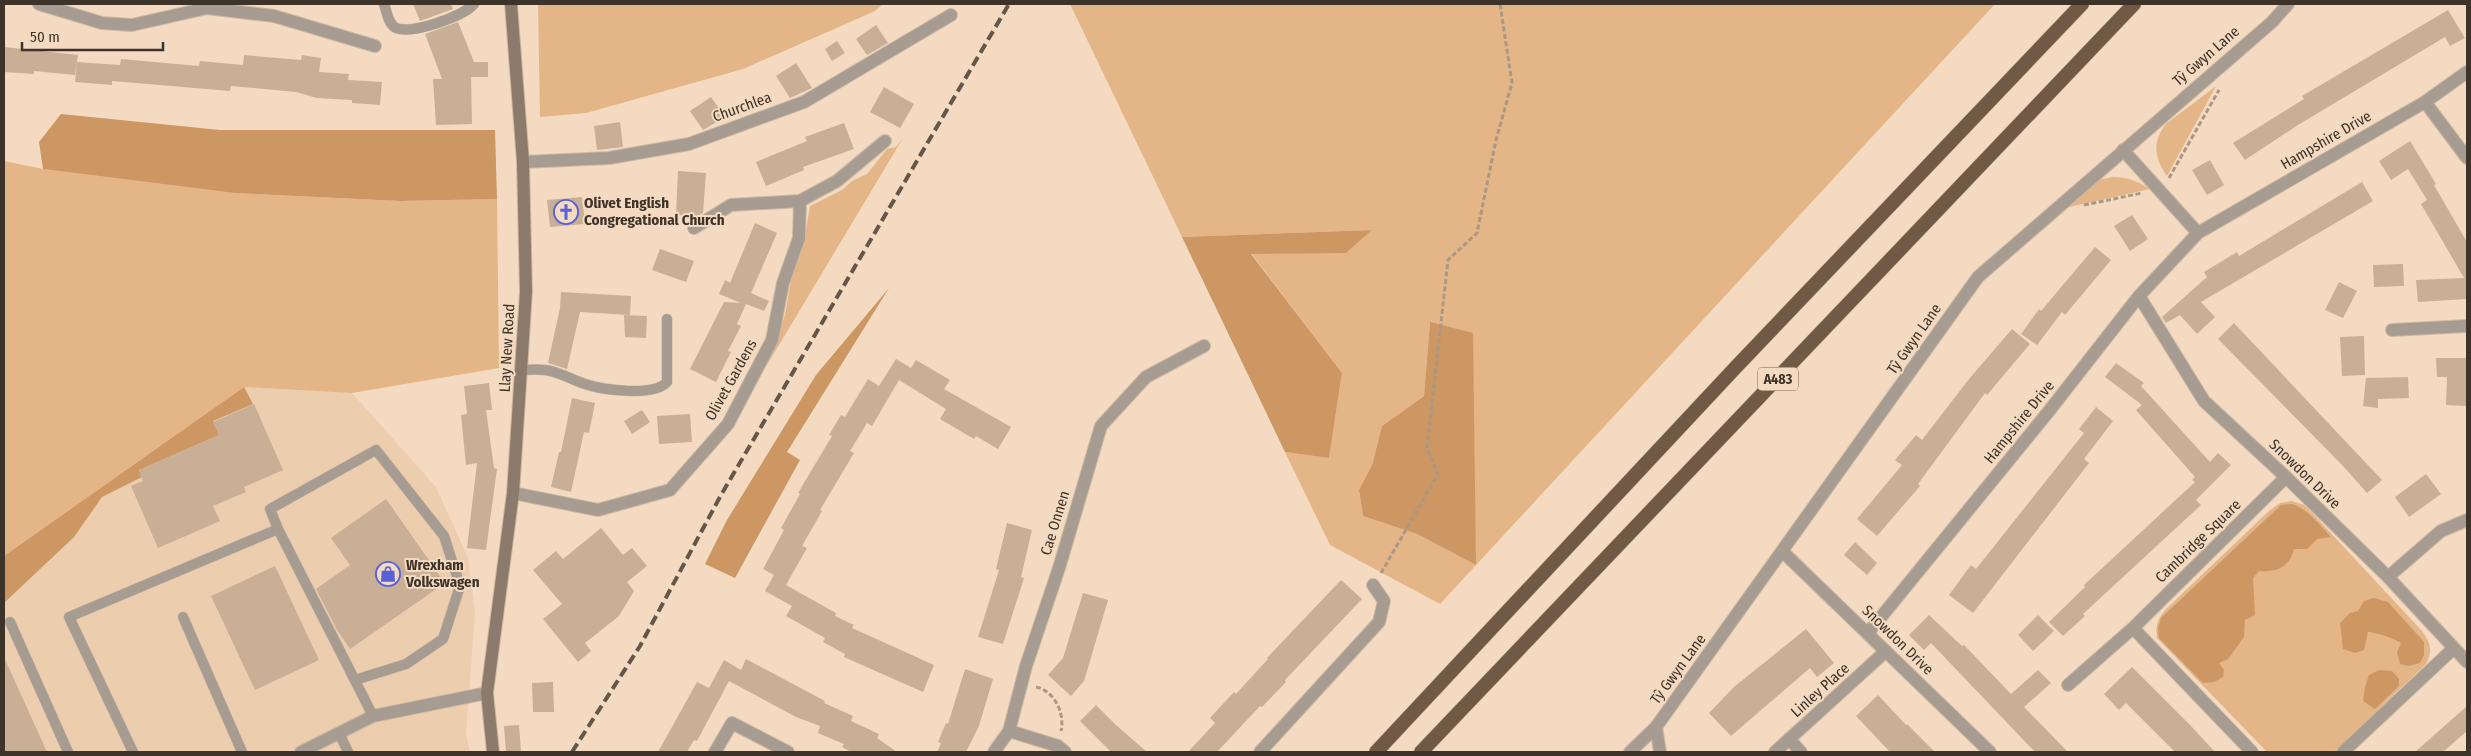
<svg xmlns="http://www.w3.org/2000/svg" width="2471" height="756" font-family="'Fira Sans Condensed',sans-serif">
  <rect width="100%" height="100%" fill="#f4dac0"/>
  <path fill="#eccdae" d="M244,387L352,393L436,487L468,558L475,612L466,735L470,752H4V556Z"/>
  <path fill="#e4b587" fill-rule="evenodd" d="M538,4H883L875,11L743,69L586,113L540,117Z
    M1070,4H1995L1440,604L1330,545L1285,452L1329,458L1342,373L1251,253H1346L1371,230L1182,237ZM1430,322L1476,565L1417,534L1363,516L1359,490L1372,465L1382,426L1424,396Z
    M2216,86L2167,176C2154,158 2152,142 2166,124Z
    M903,138L767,365L785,315L793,269L804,243L810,206L842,190L852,181L867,174L887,149L896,147Z
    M4,161L43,169L234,193L400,201L497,199L499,368L352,393L244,387L4,556Z
    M2112,177C2128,177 2137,181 2150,189L2060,209L2091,182Z
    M2292,501L2304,505L2313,514L2422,631C2431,644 2433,650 2426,664L2334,752H2267L2157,638C2155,625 2158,618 2167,608L2270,510L2280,503Z"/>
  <path fill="#cc9762" d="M61,114L220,130H495L497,199L400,201L234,193L43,169L39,142Z
    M1372,230L1346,253L1251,254L1342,373L1329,458L1285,452L1182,237Z
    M889,288L787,452L800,460L735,578L705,564L727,520L816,375Z
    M1430,322L1473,333L1476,565L1417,534L1363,516L1359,490L1372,465L1382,426L1424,396Z
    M244,387L253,404L213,421L219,435L139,470L142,477L102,497L74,537L4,603V556Z
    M2292,504C2309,510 2319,524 2331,537L2317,539L2307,549H2294C2289,568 2278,572 2259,571L2253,578L2255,615L2245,620L2244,637L2228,659L2219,663L2224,670L2223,677L2214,682L2203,683L2159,638L2158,628L2161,618L2281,505Z
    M2374,598L2388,602L2424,642V655L2420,663L2409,666L2400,664L2397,652L2401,643C2396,639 2375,632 2368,632L2364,650L2355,653L2343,649L2340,623L2350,613L2358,611L2364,601Z
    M2379,670L2392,671L2399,679V686L2375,709L2363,701L2365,687L2369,675Z"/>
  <path fill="#c8af96" d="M413,4H451L453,9L420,21Z
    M2448,10L2465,38L2450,46L2445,37L2298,125L2245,160L2233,143L2304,99L2302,96Z
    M458,22L474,62H488V77H471L472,124L436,125L433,79H442L425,34Z
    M876,25L888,43L867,55L856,39Z
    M837,41L845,53L832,61L825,49Z
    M4,47L78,55L75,75L34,71V74L4,72Z
    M244,55L301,60L302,55L321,58L319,72L349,74L348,80L382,82L380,105L352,103V100L317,98L296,92L231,86L230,91L112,81V85L75,82L77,62L120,65L121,59L199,66L200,61L243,65Z
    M796,63L812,88L790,98L776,76Z
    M884,87L914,104L900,128L870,112Z
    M711,97L725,117L703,130L690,111Z
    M620,122L623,147L597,150L594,126Z
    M844,123L854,149L803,167L804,170L766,186L756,162L807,141L805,137Z
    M2410,141L2436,184L2434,185L2467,242V299L2418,302L2416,280L2464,278L2421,204L2427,200L2408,169L2391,180L2379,161Z
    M2210,160L2224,185L2207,195L2192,170Z
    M678,171L706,173L703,213L697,216L676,215Z
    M2362,182L2373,201L2201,302L2215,317L2197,334L2180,315L2166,323L2162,317L2207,277L2204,272L2237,252L2239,256Z
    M582,197L585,224L550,227L547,200Z
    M2132,215L2148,239L2130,251L2114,226Z
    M755,223L777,233L751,293L769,301L764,311L746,304L737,324L741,326L728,351L731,352L716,382L690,369L724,302L741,303L719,294L725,280L730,283Z
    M2095,247L2111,260L2065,315L2062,312L2037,345L2021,334L2039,309L2041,311Z
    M660,249L694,261L686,282L652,270Z
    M2403,264L2404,286L2374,287L2373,265Z
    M2339,282L2357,291L2343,318L2325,310Z
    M561,292L631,296L630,315L580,312L567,369L548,363L560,308Z
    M624,315L647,316L646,338L625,337Z
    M2234,323L2382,480L2367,493L2344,467L2218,339Z
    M2012,329L2030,344L1987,395L1985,393L1918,484L1920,486L1877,536L1857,519L1902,465L1895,460L1916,435L1922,440L1969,379Z
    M2364,336L2365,375L2342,376L2340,337Z
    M2436,358H2467V406L2446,405L2447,377H2437Z
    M896,359L911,368L916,360L950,380L944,389L1011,427L998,449L976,436L974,439L940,419L946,409L899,380L872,426L867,423L850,451L854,453L820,510L822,511L802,546L807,548L786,585L836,613L835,616L854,625L852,628L934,665L923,692L844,657L845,654L823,642L825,638L786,616L792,606L765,591L774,575L763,569L784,530L781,528L800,494L798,493L832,436L829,435L841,415L845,417L868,379L879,386Z
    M2116,363L2144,383L2141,386L2210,462L2218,453L2231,465L2196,500L2201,505L2083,614L2085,616L2063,636L2049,622L2085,587L2084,585L2195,482L2192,480L2195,477L2136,410L2142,405L2105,377Z
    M2408,377L2409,398L2378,399V408L2363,406L2366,378Z
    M489,383L492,410H486L494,468L497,469L486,550L467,548L477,463L466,465L461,415L467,414L464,386Z
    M572,398L595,403L589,433L584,432L571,492L551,487L559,452H561Z
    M254,404L283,470L244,487L246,492L213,506L220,521L158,548L131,486L143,481L139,470L219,435L213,422Z
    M2096,407L2113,421L2084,459L2089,463L1973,613L1949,595L1971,565L1976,569L2084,433L2079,429Z
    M642,410L650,422L632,434L624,421Z
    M690,414L692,442L659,444L657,416Z
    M2426,474L2441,494L2409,517L2395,497Z
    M386,499L445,583L350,649L337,630L316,589L350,565L331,538Z
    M1007,523L1032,530L1021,577L1024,578L1003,644L978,637L999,570L996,569Z
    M601,528L623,555L632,548L647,566L627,582L634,591L619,616L585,643L591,651L578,662L543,619L562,604L533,570L556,551L563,559Z
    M1855,542L1877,563L1867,575L1844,555Z
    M275,566L319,660L255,690L211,596Z
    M1341,580L1362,599L1285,680L1286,682L1262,707L1260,706L1217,752H1188L1215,723L1210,718L1234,692L1236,694L1268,659L1267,658Z
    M1083,593L1108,600L1084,681L1071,696L1048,675L1063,658Z
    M1929,615L1962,646L1964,645L2011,694L2038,670L2051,683L2024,707L2068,752H2035L1931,643L1924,650L1909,635Z
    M2038,615L2054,631L2033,651L2018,635Z
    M1806,629L1834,663L1817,677L1810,668L1731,736L1709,713L1734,687Z
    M4,657L47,752H4Z
    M746,659L825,701L824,703L853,716L851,721L879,734L877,738L897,752H851L842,747L844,744L818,733L820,726L796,717L729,681L697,741L694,740L687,752H658L697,682L709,688L724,660L741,670Z
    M2132,667L2191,726L2215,752H2175L2126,703L2119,710L2104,694Z
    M965,669L993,679L979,726L966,752H937L941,743L938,742L946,723L948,724Z
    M553,682L554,712H533L532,683Z
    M1878,695L1906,725L1907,724L1935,752H1890L1856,716Z
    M1096,705L1116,725L1147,752H1111L1080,721Z
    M2467,706V731L2443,752H2415Z
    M519,725L521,752H506L504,726Z"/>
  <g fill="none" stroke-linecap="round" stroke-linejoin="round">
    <defs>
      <path id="service" d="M384,4C387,12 388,24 396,28C411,35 464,16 474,4
        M522,370C529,370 538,369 545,370C558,371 572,380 585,384C603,390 654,397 667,382V319
        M183,617L242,752
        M10,622L68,752
        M355,680L406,664L443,639L460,586L444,536L376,450L270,509L278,529L373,716
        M339,733L348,752
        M133,752L69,617L278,529"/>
      <path id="minor" d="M39,4L102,23L132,25L207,8L274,16L375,46
        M2425,102L2467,158
        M2123,150L2198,233
        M523,162L609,158L689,144L804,102L951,15
        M694,228L731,205L800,201
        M2139,296L2204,401L2286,477L2388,577L2467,662
        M2392,330L2467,326
        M513,493L598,510L670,490L728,424L772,340L783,283L799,238L800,201L837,181L885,141
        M1783,552L1990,752
        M2388,577L2441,531L2467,520
        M2133,628L2252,752
        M1868,633L2049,411L2139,296L2198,233L2425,102L2467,72
        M2068,685L2133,628L2286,477
        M1656,727L1660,752
        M1009,731L1058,746L1065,752
        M1789,739L1801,752
        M301,752L373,716L487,693
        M715,752L732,723L788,752
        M994,752L1009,731L1026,666L1059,568L1101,426L1146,377L1204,346
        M1260,752L1379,622L1384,601L1373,585
        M1775,752L1886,651
        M2343,752L2454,648"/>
      <path id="tertiary" d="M1630,752L1656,727L1978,277L2272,22L2288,4"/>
      <path id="secondary" d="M493,752L487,693L513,493L526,292L523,162L511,4"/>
      <path id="trunk" d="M1376,752L1736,367L2082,4
        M1421,752L2134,4"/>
    </defs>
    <use href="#service" stroke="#cfb9a2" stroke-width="11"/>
    <use href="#minor" stroke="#cfb9a2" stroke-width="14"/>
    <use href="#tertiary" stroke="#cfb9a2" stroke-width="14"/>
    <use href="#secondary" stroke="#cfb9a2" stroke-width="14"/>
    <use href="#trunk" stroke="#cfb9a2" stroke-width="15"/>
    <path stroke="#ab9784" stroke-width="3" stroke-dasharray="5 2.5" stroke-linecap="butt" d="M2169,178L2219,90
      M2084,205L2142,193
      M1381,573L1438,474L1427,448L1448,260L1477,233L1496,140L1512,83L1500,4
      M1036,687C1055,691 1065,714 1061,731"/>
    <use href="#service" stroke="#a79c91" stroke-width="10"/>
    <use href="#minor" stroke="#a79c91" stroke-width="12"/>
    <use href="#tertiary" stroke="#a79c91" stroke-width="12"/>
    <use href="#secondary" stroke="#8c7b6c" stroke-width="12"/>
    <use href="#trunk" stroke="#705a46" stroke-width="14"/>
    <path stroke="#645649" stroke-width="4" stroke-dasharray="10 5" stroke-linecap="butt" d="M572,752L640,646L721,495L1009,4"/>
  </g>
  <defs>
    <symbol id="church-ring" viewBox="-11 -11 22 22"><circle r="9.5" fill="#f4dac0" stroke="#5961d9" stroke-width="1.5"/><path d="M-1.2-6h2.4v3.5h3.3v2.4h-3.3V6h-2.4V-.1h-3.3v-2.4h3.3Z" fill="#5961d9"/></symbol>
    <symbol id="shop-ring" viewBox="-11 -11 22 22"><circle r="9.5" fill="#f4dac0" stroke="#5961d9" stroke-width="1.5"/><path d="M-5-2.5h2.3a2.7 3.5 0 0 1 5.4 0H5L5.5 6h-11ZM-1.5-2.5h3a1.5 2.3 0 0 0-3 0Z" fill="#5961d9"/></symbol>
  </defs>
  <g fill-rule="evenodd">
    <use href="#church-ring" x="552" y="198" width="28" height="28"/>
    <use href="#shop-ring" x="374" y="560" width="28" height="28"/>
  </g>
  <g text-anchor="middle" stroke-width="4" stroke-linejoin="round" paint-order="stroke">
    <rect fill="#f4dac0" stroke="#746556" stroke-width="1" x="1758" y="367.5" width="40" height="23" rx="4"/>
    <g font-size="14" font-weight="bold" fill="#3d3329">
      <text x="1778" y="384">A483</text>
    </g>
    <g font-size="15" fill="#3d3329" stroke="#f4dac0">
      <text transform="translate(2206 56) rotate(-41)" y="5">Tŷ Gwyn Lane</text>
      <text transform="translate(742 107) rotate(-20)" y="5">Churchlea</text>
      <text transform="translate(2326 140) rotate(-30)" y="5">Hampshire Drive</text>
      <text transform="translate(1914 339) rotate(-55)" y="5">Tŷ Gwyn Lane</text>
      <text transform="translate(507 348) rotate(-87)" y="5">Llay New Road</text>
      <text transform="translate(731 380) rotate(-61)" y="5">Olivet Gardens</text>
      <text transform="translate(2019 422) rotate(-51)" y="5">Hampshire Drive</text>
      <text transform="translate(2305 474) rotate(44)" y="5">Snowdon Drive</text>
      <text transform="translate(1055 523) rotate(-73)" y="5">Cae Onnen</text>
      <text transform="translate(2198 541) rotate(-44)" y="5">Cambridge Square</text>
      <text transform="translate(1898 640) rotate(44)" y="5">Snowdon Drive</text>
      <text transform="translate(1678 669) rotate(-54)" y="5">Tŷ Gwyn Lane</text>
      <text transform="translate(1820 690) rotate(-42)" y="5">Linley Place</text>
    </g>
    <g font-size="15" font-weight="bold" fill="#3d3329" stroke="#f4dac0" text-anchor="start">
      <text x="584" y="208">Olivet English<tspan x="584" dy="17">Congregational Church</tspan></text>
      <text x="406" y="570">Wrexham<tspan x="406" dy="17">Volkswagen</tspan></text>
    </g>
  </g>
  <rect width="2471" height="756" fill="none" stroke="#3d3329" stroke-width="10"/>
  <path d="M22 42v8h141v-8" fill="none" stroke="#3d3329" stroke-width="2.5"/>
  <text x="30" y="42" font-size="15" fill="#3d3329" stroke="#f4dac0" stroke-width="4" paint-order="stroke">50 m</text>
</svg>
